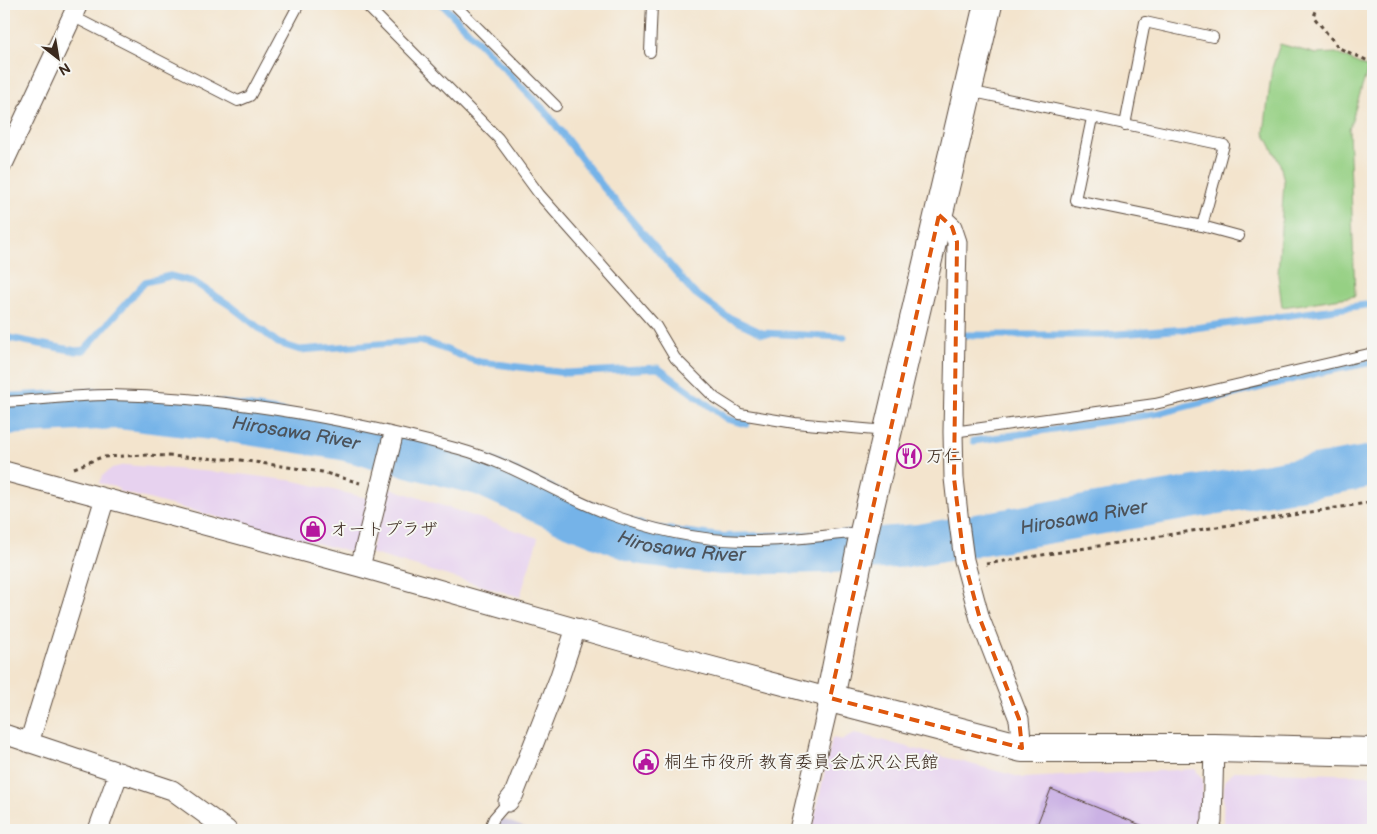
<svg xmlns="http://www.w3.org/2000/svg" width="1377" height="834" font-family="'Balsamiq Sans','Klee One',sans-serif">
  <rect width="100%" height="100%" fill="#f6f6f2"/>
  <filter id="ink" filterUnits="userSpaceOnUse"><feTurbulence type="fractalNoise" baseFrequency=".02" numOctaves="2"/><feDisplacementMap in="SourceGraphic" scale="10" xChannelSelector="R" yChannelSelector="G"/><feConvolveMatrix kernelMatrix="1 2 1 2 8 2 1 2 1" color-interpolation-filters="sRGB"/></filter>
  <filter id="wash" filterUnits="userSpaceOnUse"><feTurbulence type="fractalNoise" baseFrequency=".0096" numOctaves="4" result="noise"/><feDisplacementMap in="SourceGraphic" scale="20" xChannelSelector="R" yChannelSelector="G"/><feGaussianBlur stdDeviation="1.12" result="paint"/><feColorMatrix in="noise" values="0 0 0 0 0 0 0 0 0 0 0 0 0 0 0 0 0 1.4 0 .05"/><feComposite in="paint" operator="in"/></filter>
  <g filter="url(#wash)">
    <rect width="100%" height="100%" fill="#f3e4cd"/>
    <path fill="#e7d2ef" d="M125,465L239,474L295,481L371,499L357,551L354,553L118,491L119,488L99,483L102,476L112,468Z
      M387,487L538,538L520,597L370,553Z
      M855,733L1023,778L1195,769L1203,780L1201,818L1197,830H812L832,738L843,740Z
      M1234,771L1373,775V830H1220L1223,823L1224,781Z"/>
    <path fill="#c8bfd8" d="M500,818L531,830H495Z"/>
    <path fill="#96d084" stroke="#687d51" d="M1280,44L1316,54L1336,53L1368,68L1349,129L1355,296L1282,307L1278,275L1284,181L1280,164L1264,133L1272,68Z"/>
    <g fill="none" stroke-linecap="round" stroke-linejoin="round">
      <path stroke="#74b3e8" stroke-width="7" d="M442,4L545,111L604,188L693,292L726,316L762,333L844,337
        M965,335H1104L1187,329L1373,304
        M4,337L76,351L84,350L145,282L170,276L194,282L231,306L278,343L300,350L419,341C441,345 459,357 480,362L566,373L658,368L727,419L747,424
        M974,441L1160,413L1317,373L1373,362"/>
      <path stroke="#74b3e8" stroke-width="42" id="s1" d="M4,414L118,408L235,422L342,439L482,475L564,513L642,544L721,554L832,552L919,545L1373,466"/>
    </g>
    <g id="blocks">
      <path fill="#cab1e4" d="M1051,789L1153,830H1035Z"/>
    </g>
  </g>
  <g filter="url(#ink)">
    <use href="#blocks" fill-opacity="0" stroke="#574638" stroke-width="1"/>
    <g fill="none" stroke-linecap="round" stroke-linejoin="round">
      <defs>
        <path id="lane" d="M365,4L498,138L539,194L656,326L675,358L715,398L740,414L795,423L887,431
          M454,4L556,106
          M72,16L238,101L250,96L299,4
          M650,52L652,4
          M969,91L1224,145L1202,226L1075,200L1092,118
          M1125,125L1145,22L1213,37
          M1202,226L1239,236
          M4,402C39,400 75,395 110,395C226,397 347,419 459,449C510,463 553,492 601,511C645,528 696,540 744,541C783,542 823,535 863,532
          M953,432L1155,404L1373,353
          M489,830L494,818L508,802"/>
        <path id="street" d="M4,162L78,4
          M939,215L952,227L957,242L953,432L954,478L959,523L964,560L980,619L1019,719L1022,748
          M4,471L360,567L673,656L830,698L799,830
          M360,567L392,440
          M4,734L172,790L227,830
          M29,743L105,498
          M508,802L514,794L559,679L576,628
          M98,830L119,772
          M1209,830L1212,821L1214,748"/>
        <path id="secondary" d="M988,4L864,532L830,698L1022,748H1214L1373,752"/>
      </defs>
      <use href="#lane" stroke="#574638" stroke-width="12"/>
      <use href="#street" stroke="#574638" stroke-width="21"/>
      <use href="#secondary" stroke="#574638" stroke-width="30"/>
      <path stroke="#574638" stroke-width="3" stroke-dasharray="4 4" stroke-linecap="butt" d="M1318,4L1313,16L1339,48L1373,63
        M74,468L102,457L148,455L240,460L322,472L360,483
        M986,564L1373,502"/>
      <use href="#lane" stroke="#fff" stroke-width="10"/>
      <use href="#street" stroke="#fff" stroke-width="19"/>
      <use href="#secondary" stroke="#fff" stroke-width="28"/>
    </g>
  </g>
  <path fill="none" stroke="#df570d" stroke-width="4" stroke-dasharray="10 6" stroke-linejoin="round" d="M939,215L952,227L957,242L954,478L964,560L980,619L1019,719L1022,748L830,698Z"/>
  <defs>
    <symbol id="restaurant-ring" viewBox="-11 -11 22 22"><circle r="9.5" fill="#f6f6f2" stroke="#b5179e" stroke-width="1.5"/><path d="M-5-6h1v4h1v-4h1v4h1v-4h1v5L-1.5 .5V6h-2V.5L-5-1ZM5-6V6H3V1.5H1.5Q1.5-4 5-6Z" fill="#b5179e"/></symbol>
    <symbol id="shop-ring" viewBox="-11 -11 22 22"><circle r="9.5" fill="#f6f6f2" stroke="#b5179e" stroke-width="1.5"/><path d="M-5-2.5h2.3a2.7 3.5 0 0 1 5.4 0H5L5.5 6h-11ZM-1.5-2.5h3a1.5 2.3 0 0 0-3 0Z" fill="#b5179e"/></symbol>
    <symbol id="civic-ring" viewBox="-11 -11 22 22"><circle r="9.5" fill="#f6f6f2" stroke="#b5179e" stroke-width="1.5"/><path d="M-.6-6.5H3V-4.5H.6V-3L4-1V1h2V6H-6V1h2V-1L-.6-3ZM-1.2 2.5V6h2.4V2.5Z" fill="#b5179e"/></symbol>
  </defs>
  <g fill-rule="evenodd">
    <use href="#restaurant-ring" x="895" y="442" width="28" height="28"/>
    <use href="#shop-ring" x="299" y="515" width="28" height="28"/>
    <use href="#civic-ring" x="632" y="748" width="28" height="28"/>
  </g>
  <g text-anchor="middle" stroke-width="4" stroke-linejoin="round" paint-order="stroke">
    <g font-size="18" fill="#3b2a1e" stroke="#f6f6f2" text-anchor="start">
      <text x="926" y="462">万仁</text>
      <text x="330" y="535">オートプラザ</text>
      <text x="664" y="768">桐生市役所 教育委員会広沢公民館</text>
    </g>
    <g font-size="19" font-style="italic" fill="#4c535b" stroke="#f6f6f2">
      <text dy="7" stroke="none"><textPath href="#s1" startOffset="294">Hirosawa River</textPath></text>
      <text dy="7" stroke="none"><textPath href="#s1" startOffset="1104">Hirosawa River</textPath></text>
      <text dy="7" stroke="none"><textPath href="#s1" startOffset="699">Hirosawa River</textPath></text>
    </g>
  </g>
  <rect width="1377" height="834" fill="none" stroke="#f6f6f2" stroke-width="20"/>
  <g transform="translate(58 58) rotate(149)" stroke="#f6f6f2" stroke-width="4" paint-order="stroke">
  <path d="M0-4L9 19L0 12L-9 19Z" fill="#3b2a1e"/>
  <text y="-8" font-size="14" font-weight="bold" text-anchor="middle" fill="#3b2a1e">N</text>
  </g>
</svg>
